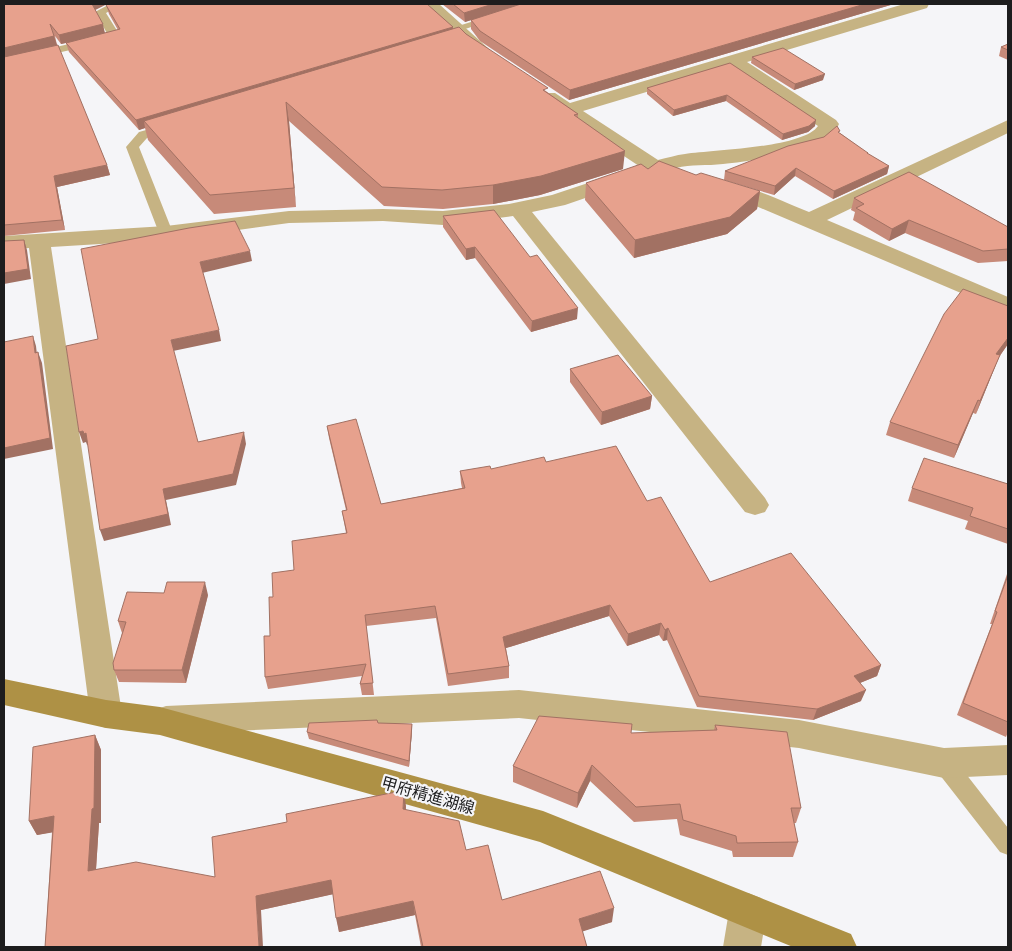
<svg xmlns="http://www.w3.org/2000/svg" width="1012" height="951" font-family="'Fira Sans','Noto Sans JP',sans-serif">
  <rect width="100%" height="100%" fill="#f5f5f8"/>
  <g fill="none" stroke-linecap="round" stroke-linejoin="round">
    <path fill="#c6b383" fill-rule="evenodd" d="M110,4H123L106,13L121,37L119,39L4,65V59L108,35L95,12Z
      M527,4H542L462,30L458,31L452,28Z
      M168,124L174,128L172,131L147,138L139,147L173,233L166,237L159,233L126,147L139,132Z
      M944,754L952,756L1008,828V855L1000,852L936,770L933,763L936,756Z"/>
    <path fill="#c6b383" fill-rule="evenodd" d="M421,4H439L489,49L492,53L489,57H477L458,42L451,31Z
      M904,4H929L927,8L747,62L836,120L839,124C835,133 830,140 821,143C797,154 750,161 723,164C707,166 691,164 676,168L678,171L675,175L668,177L655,174L565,205L532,212L765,498L769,505L765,512L755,515L745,512L513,216L443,225L383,221L289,223L166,240L51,247L122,714L118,724L106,728L94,724L90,714L29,248L4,250V236L166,226L289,211L383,209L443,211L509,204L552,195L639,166L541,101L539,97L541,93H555L570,103ZM730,67L818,126C803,148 712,150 685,154C676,155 667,158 658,160L583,111Z
      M1008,120V133L827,220L1008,297V313L756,206L716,192L713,188L716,184C736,178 788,204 809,212Z
      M519,690L799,720L944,748L1008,745V775L944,778L799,748L519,718L166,734L154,730L149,720L154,710L166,706Z
      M748,893L761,898L767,911L761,947H723L729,911L735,898Z"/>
    <path fill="#ae9145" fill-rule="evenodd" d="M4,679L106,700L160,707L543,811L851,934L857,947H793L540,842L160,735L106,728L4,705Z"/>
  </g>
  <path fill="#c78a79" d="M4,4H107L95,10L105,33L118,30L109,14L106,5L453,27V29L466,34L578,114V118L623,169L540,195L493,204L443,209L384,206L289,121L296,207L214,214L148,140L145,128L139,130L69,52L66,43L75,41L61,44L55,36L57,45L107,165L110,175L57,187L65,230L4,236Z
    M442,4H894L569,100L480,41L471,29V20L465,22Z
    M1008,44V60L999,56L1001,47Z
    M752,57L823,80L794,90L751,63Z
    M730,63L815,126L808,132L782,140L726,101L673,116L647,94V88Z
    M840,133L868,154L889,166L887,174L833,199L795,176L774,195L724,180L725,171Z
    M648,169L696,175L760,191L757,209L727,234L634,258L585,200L586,183Z
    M854,198L1008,227V261L978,263L905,233L889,241L853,220L855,212L851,210Z
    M443,216L530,257L577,319L531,332L475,258L466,260L443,227Z
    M1008,306V344L999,357L976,414L973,413L954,458L886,435L890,422Z
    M570,369L652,396L650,409L601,425L570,382Z
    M327,426L381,504L462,488L461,483L460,471L491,469L546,462L647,501L710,582L881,665L877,676L860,683L861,701L813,720L697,707L667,640L663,641L659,635L627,646L609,616L506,648L509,666V678L448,686L436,618L366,626L374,695H362L360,684L362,676L268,689L265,677L270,636L273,597L294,570L346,533L342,511L346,510L329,438Z
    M1008,484V544L965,529L968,521L908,501L912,488Z
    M1008,571V732L1006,737L957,715L992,624H990Z
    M208,595L186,683L119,682L114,670L122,633L118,621Z
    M378,723L412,724V731L409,767L309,739L307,732Z
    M715,725L801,808L796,823H794L798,842L793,857H733L732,851L680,835L677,819L634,822L590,781L577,808L513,782V766L631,733L714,730Z
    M95,735L101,750V823H99L96,869L215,877L406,806V810L466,850L502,900L612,922L582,931L587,947H421L415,915L339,932L333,894L261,910L45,947L52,832L37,835L29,821Z"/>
  <path fill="#a27163" d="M91,4H107L93,11Z
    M493,4H522L465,22L464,13Z
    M865,4H894L569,100L570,90Z
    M103,24L105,34L61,44L59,35Z
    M453,27V36L144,121L145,128L139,130L136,120Z
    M54,36L57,45L4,59V48Z
    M825,74L823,80L794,90L795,84Z
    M727,95L726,101L673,116L674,110Z
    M286,102L289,121L296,207L294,188Z
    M816,120L815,126L808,132L782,140L783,134Z
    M625,151L623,169L540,195L493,204V185Z
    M107,165L110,175L57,187L65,230L62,220L54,176Z
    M889,166L887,174L833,199L834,191Z
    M796,168L795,176L774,195L775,186Z
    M760,191L757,209L727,234L634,258L635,240Z
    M909,220L905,233L889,241L892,229Z
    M24,240L27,250L31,279L4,284V273Z
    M475,247V258L466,260V249Z
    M250,251L252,261L202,273L200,262Z
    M578,308L577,319L531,332L532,321Z
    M219,330L221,341L173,351L171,340Z
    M33,336L36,346L38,364L35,353Z
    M1008,338V344L999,357L976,414L996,354Z
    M38,352L42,363L53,449L4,459V448Z
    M652,396L650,409L601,425L602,412Z
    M978,400L973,413L954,458L958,445Z
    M83,431L86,433L90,444L87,445L86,442L83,443L79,432Z
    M244,432L246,444L236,485L166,500L171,525L104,541L100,530L163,489Z
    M205,582L208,595L186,683L182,670Z
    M610,605L609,616L503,649V637Z
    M661,623L659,635L627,646L628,634Z
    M668,628L667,640L663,641L665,630Z
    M881,665L877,676L850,687L854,676Z
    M866,690L861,701L813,720L817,709Z
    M412,724V731L409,767V761Z
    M95,735L101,750V823H99L95,885L88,871L92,809Z
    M592,765L590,781L577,808L578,793Z
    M404,791L406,806L404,824L403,809Z
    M54,816L61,831L37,835L29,821Z
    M331,880L334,894L261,910L263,947H259L256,896Z
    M413,901L415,915L339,932L336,918Z
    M614,908L612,922L578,933L579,919Z"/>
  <path fill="#e7a18d" stroke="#a27163" d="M4,4H92L103,24L59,35L50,24L54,36L4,48Z
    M108,4H427L453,27L136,120L66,43L120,29L106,5Z
    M453,4H493L464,13Z
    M521,4H865L570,90L480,31L471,20Z
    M459,27L466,34L548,88L543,90L578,114L574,115L625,151L541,176L493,185L442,190L382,187L286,102L294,188L210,195L144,121Z
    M1008,44V50L1001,47Z
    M58,45L107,165L54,176L62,220L4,225V57Z
    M783,48L825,74L795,84L752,57Z
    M730,63L816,120L809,126L783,134L727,95L674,110L647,88Z
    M837,126L840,131L838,132L868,153H867L889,166L834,191L796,168L775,186L725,171L788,146L824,137Z
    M659,161L696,175L701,173L760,191L730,217L635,240L586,183L641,164L648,169Z
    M909,172L1008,227V249L983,251L909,220L892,229L856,208L864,204L854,198Z
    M494,210L530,257L537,255L578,308L532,321L475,247L466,249L443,216Z
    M235,221L250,251L200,262L219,330L171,340L198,442L244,432L233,474L163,489L168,514L100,530L86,433L84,434L83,431L79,432L66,346L98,339L81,249L189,228Z
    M24,240L28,269L4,273V241Z
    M963,289L1008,306V338L996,354L1000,355L980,401L978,400L958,445L890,422L944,314Z
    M33,336L35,353L38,352L50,438L4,448V342Z
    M618,355L652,396L602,412L570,369Z
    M356,419L381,504L465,488L460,471L490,466L491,469L544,457L546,462L616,446L647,501L661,497L710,582L791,553L881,665L854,676L866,690L817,709L699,696L668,628L665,630L661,623L628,634L610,605L503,637L509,666L448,674L435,606L365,615L373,683L360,684L366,664L265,677L264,636H270L269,597H273L272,573L294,570L292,541L347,533L342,511L347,510L327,426Z
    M924,458L1008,484V529L970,516L973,508L912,488Z
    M1008,575V722L963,703L997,612L995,611Z
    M167,582H205L182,670H114L113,663L126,622L118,621L127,592L164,593Z
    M539,716L632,724L631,733L717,730L715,725L787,732L801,808H791L798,842L737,843L736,836L683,820L680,804L636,807L592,765L578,793L513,766Z
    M377,720L378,723L412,724L409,761L307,732L309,723Z
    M95,735L94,808L92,809L88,871L136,862L215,877L212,837L287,822L286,814L401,791H404L403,809L459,821L466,850L488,845L502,900L600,871L614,908L579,919L587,947H423L413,901L336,918L331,880L256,896L259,947H45L54,816L29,821L33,747Z"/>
  <g text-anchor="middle" stroke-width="4.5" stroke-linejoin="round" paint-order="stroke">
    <g font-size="16" fill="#1d1d1e" stroke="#f5f5f8">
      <text transform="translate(428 795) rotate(16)" y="6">甲府精進湖線</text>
    </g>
  </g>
  <rect width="1012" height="951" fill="none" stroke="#1d1d1e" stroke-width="10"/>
</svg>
